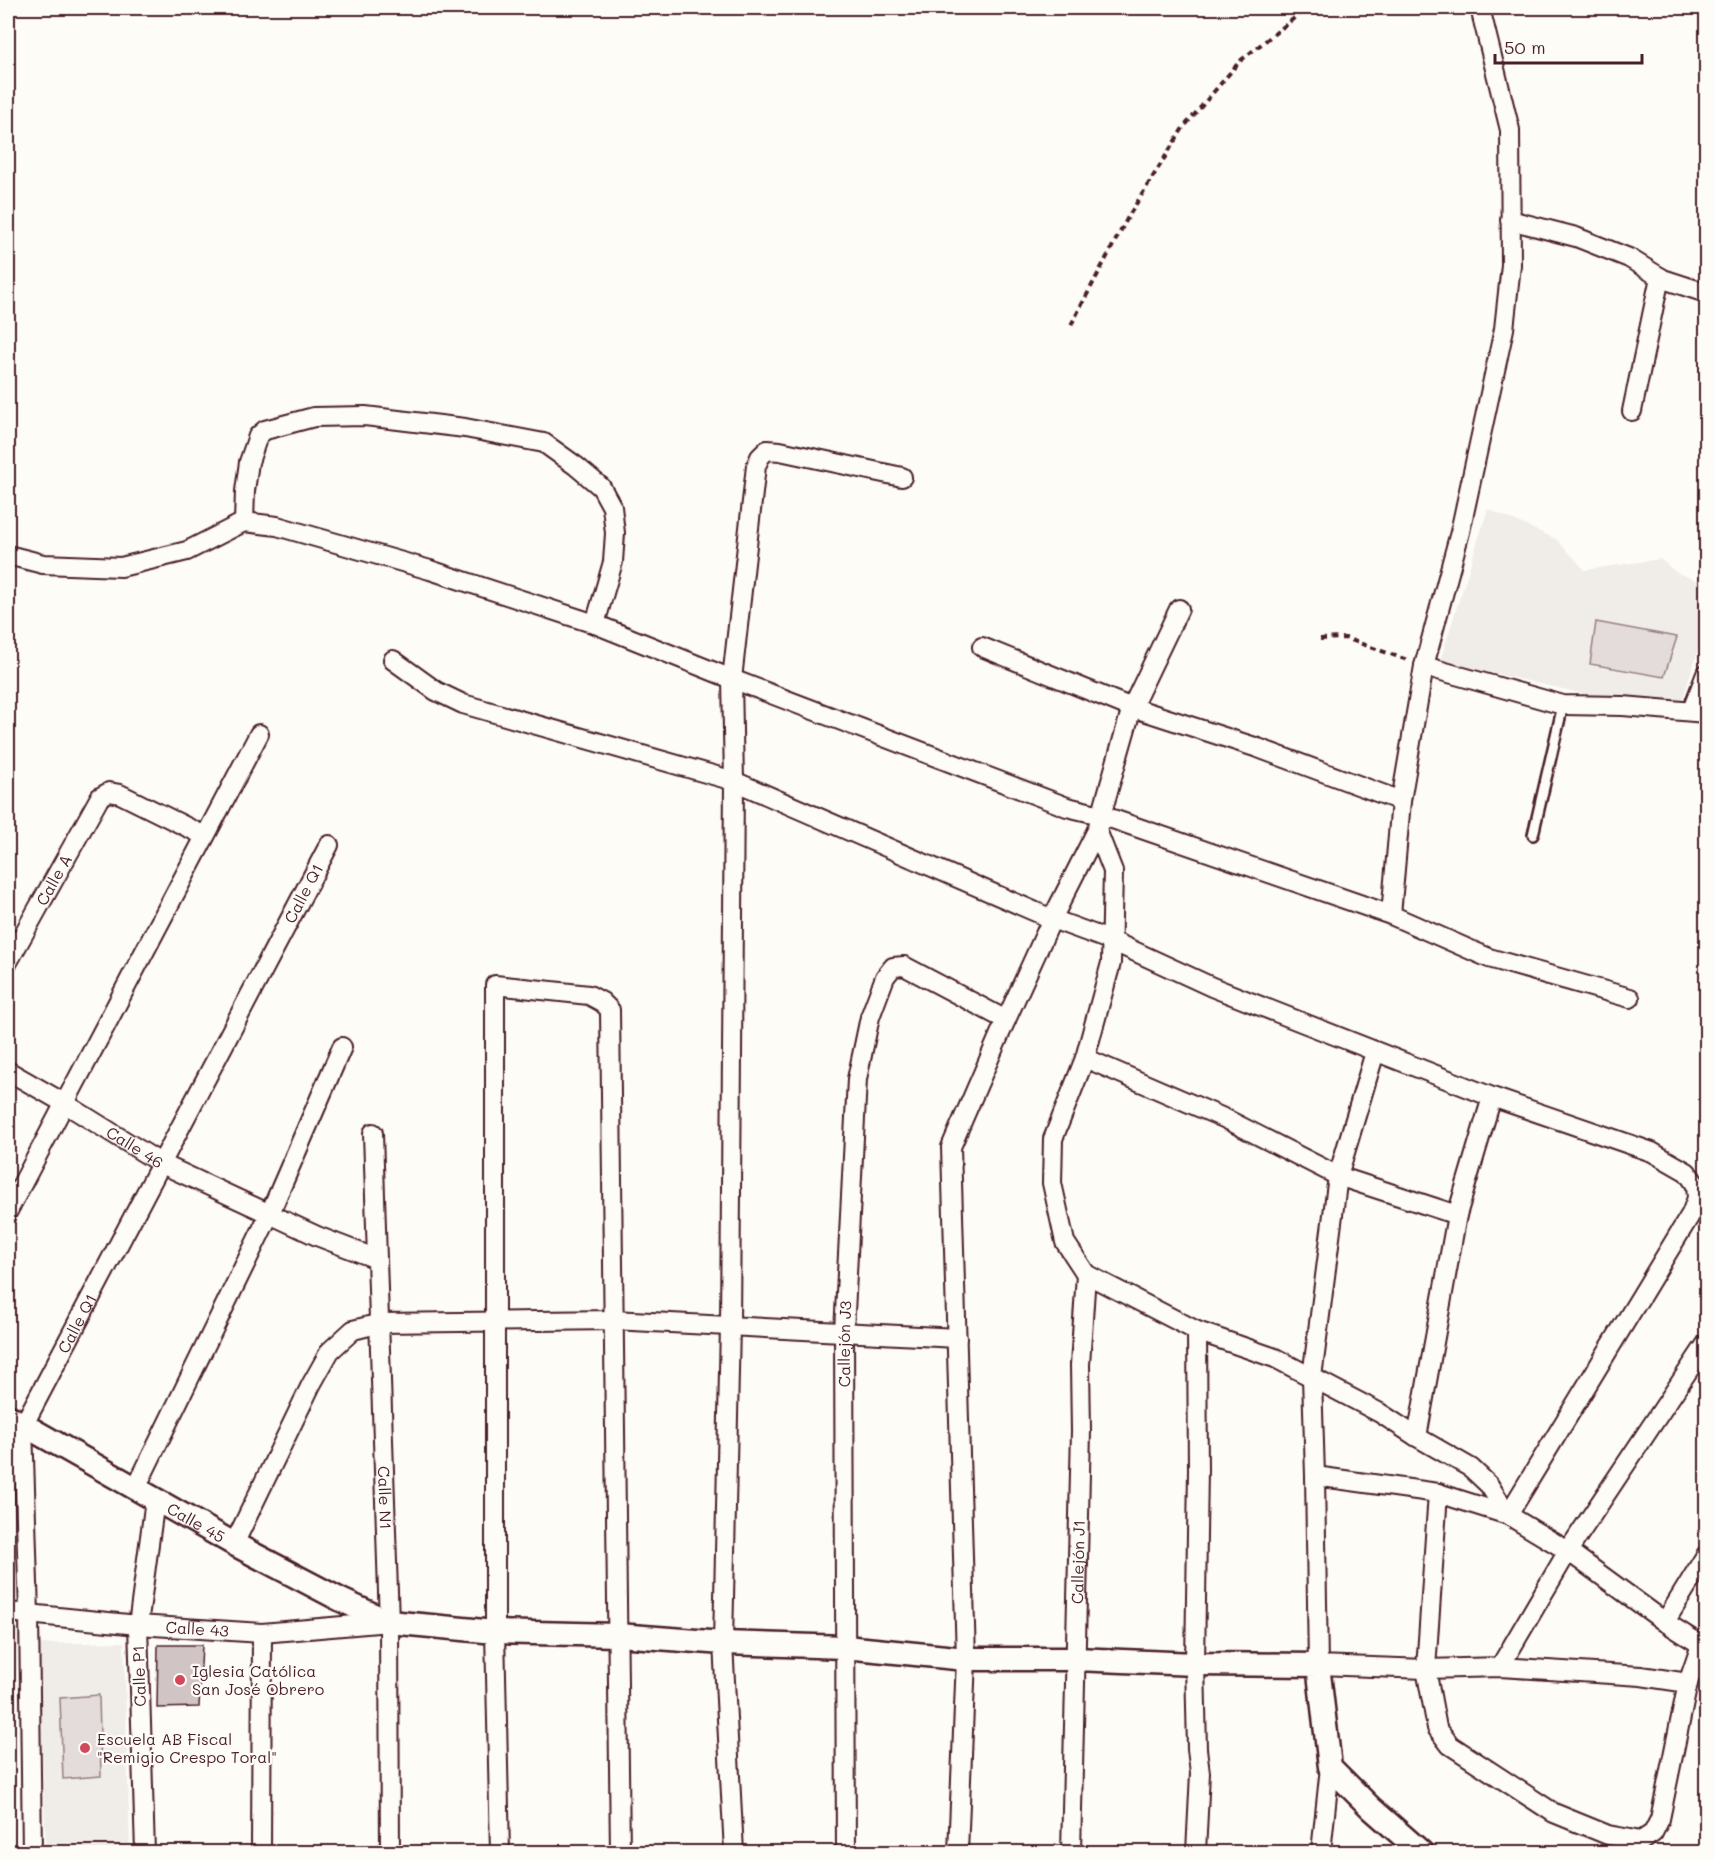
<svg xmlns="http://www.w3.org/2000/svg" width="1714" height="1860" font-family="Mali,sans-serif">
  <rect width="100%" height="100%" fill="#fdfcf7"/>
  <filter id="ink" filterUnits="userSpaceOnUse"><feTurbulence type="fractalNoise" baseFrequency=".0167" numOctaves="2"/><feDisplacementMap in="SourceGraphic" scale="12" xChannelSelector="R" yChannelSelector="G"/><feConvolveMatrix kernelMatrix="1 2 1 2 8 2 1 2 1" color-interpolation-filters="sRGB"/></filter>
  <g filter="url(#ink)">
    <path fill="#f0ece8" d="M1488,509L1556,539L1585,570L1660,559L1677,573L1706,584V626L1682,701L1589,695L1440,661Z
      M124,1642L130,1852H46L38,1644Z"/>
    <path fill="#e3dcda" stroke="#967e82" stroke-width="1.5" d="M1596,622L1677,637L1664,677L1590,664Z
      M99,1695L101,1776L63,1779L60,1698Z"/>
    <path fill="#d0c5c4" stroke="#4a1f2b" stroke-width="1.5" d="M158,1645H202L199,1707L157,1708Z"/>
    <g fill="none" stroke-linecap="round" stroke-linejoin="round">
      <defs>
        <path id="service" d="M1533,835L1563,705"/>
        <g id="minor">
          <path d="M1510,220L1576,237L1629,258L1663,279L1706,293"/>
          <path d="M1632,411L1660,277"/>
          <path d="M244,522L245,491L249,462L258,436L265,430L314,417L365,416L465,428L544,443L576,466L601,487L612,507L615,533L613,562L595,624"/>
          <path d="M8,555L43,564L121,567L187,551L244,522L277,526L430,570L595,624L732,679L1067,807L1101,815L1391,915L1489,958L1630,998"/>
          <path d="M982,647L1122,704L1258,748L1401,801"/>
          <path d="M393,660L436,691L463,704L734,781L1052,919L1112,941L1212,987L1492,1097L1652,1152L1687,1172L1696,1185L1697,1198L1691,1214L1508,1515L1438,1493L1315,1476L1318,1665L1426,1669L1500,1667L1641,1676L1688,1683L1701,1645"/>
          <path d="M1424,666L1563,705L1623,706L1706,713"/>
          <path d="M1692,710L1706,674"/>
          <path d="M1097,830L1113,871L1111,963L1085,1058L1053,1139L1052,1183L1065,1242L1086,1274L1197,1331L1275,1358L1380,1413L1417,1437"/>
          <path d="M1391,915L1401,801L1424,666L1460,532L1504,329L1511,265L1510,130L1480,8"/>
          <path id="s1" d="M8,962L100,797L109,792L120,794L205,836"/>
          <path d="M1085,1058L1226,1119L1338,1176L1457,1215"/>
          <path id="s2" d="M8,1071L64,1103L162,1164L317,1236L377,1259L389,1622L390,1852"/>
          <path d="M1492,1097L1457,1215L1417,1437L1471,1468L1489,1485L1508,1515L1568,1551L1665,1622L1706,1648"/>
          <path d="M373,1133L377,1259"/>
          <path d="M8,1211L259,734"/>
          <path d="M1315,1476L1312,1377L1338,1176L1375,1052"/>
          <path d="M135,1490L270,1213L342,1047"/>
          <path d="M1438,1493L1426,1669L1437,1728L1450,1745L1554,1813L1608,1835L1641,1841L1653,1833L1660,1819L1688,1683"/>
          <path d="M234,1544L311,1385L330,1351L353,1330L381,1323L613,1320L957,1338"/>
          <path id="s3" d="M8,1612L138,1625L262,1633L389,1622"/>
          <path d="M1665,1622L1706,1555"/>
          <path d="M1500,1667L1568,1551L1706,1344"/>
          <path id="s4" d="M32,1852L29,1614L23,1426L329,845"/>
          <path d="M145,1852L138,1625L155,1500"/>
          <path d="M261,1852L262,1633"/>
          <path d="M500,1852L495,1632V985L589,995L602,1002L610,1010L620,1852"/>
          <path d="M734,1852L723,1643L730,1326L734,781L732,679L756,466L760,457L767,450L780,451L902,477"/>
          <path id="s5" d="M846,1852L844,1332L857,1079L870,1017L885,977L893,967L904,966L1006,1020"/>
          <path d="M958,1852L966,1659L951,1147L1006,1020L1052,919L1097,830L1132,707L1179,609"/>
          <path id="s6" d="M1071,1852L1081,1431L1080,1365L1086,1274"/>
          <path d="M1196,1852L1200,1773L1197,1749L1195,1664L1198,1470L1197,1331"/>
          <path d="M1321,1852L1330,1767"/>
        </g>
        <g id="tertiary">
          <path id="s7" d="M8,1416L234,1544L341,1600L389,1622L495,1632L618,1635L723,1643L845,1647L966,1659H1075L1195,1664L1318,1665L1330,1767L1371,1808L1421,1852"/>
        </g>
      </defs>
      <use href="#service" stroke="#4a1f2b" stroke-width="14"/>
      <use href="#minor" stroke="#4a1f2b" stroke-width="22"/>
      <use href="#tertiary" stroke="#4a1f2b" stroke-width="27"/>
      <path stroke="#4a1f2b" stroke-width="4" stroke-dasharray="6 4.5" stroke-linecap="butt" d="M1071,325L1128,217L1183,128L1240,61L1307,8
        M1320,639L1345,638L1407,660"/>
      <use href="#service" stroke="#fdfcf7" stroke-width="9"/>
      <use href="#minor" stroke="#fdfcf7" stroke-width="18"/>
      <use href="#tertiary" stroke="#fdfcf7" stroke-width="22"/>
    </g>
  </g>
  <g fill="#d1495b" stroke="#fdfcf7" stroke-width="2">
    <circle cx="180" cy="1680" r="6"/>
    <circle cx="85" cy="1748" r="6"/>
  </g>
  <g text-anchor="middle" stroke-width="4.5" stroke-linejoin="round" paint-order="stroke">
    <g font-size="16" fill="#4a1f2b" stroke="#fdfcf7">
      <text dy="6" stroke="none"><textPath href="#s1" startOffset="94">Calle A</textPath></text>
      <text dy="6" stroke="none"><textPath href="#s4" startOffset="1028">Calle Q1</textPath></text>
      <text dy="6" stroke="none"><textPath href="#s2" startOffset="148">Calle 46</textPath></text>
      <text dy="6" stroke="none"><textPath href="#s4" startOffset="542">Calle Q1</textPath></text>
      <text dy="6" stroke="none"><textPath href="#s5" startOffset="508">Callejón J3</textPath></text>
      <text dy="6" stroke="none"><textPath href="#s2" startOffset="654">Calle N1</textPath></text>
      <text dy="6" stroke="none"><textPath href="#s7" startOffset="216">Calle 45</textPath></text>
      <text dy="6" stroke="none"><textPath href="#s6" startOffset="290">Callejón J1</textPath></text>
      <text dy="6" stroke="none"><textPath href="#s3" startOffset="190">Calle 43</textPath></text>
      <text transform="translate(139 1676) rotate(-92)" y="6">Calle P1</text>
    </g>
    <g font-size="16" fill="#4a1f2b" stroke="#fdfcf7" text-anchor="start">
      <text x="192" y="1677">Iglesia Católica<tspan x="192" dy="18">San José Obrero</tspan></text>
      <text x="97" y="1745">Escuela AB Fiscal<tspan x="97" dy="18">"Remigio Crespo Toral"</tspan></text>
    </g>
  </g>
  <rect width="1714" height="1860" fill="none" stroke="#fdfcf7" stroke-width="30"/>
  <rect x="15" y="15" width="1684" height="1830" fill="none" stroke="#4a1f2b" stroke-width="2" filter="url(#ink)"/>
  <path d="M1495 54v9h147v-9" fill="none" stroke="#4a1f2b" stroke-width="3"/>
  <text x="1504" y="54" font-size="18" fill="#4a1f2b" stroke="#fdfcf7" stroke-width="4.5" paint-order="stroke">50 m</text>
</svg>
